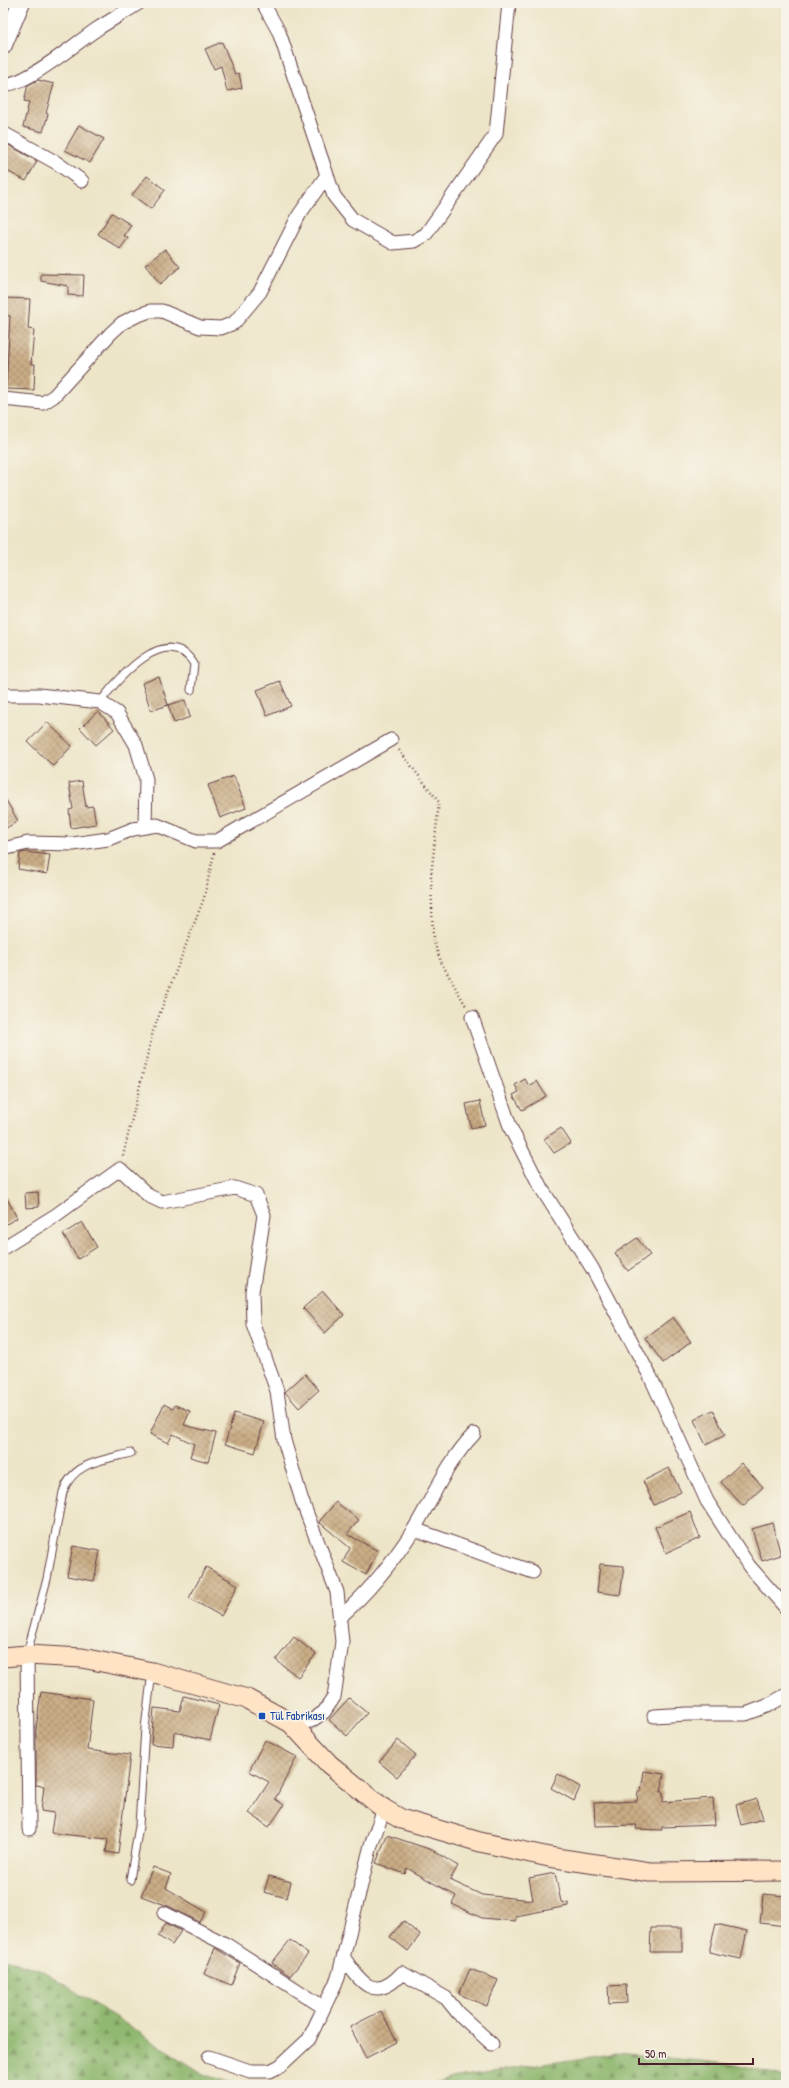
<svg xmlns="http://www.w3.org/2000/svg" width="789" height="2088" font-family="'Patrick Hand',sans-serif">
  <defs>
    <pattern id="forest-firs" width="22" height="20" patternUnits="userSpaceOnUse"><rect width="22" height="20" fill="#90b86f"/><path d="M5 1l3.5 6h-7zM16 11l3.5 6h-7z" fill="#78955b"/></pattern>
    <pattern id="building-cross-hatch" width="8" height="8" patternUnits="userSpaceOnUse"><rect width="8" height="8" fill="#caad86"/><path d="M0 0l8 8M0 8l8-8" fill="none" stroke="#a68c6e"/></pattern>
  </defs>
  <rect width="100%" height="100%" fill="#f7f3e8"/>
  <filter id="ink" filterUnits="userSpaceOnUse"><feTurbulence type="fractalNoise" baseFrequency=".025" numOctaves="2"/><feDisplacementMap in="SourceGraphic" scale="8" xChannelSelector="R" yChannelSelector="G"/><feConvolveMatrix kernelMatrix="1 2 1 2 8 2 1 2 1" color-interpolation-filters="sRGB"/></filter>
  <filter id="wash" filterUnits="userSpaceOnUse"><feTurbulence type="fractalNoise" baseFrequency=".012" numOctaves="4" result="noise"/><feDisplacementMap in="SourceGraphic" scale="16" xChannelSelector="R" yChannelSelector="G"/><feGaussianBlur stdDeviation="0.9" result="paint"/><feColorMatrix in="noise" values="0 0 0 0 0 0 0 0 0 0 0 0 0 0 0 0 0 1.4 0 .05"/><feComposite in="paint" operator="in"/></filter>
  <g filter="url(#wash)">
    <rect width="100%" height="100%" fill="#ede5c8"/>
    <path fill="url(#forest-firs)" stroke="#6d6c4d" d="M3,1958L45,1972L205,2075L238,2085H3Z
      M617,2053L739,2065L786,2077V2085H432L451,2078Z"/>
    <g id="blocks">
      <path fill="url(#building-cross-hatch)" d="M222,42L235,74L239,73L242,88L227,91L221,66L214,69L205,49Z
        M38,80L54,84L46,113L48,114L43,132L23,127L29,102L24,101L28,85Z
        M79,125L104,139L90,163L65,150Z
        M3,142L37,161L26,181L3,169Z
        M147,176L165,190L151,209L132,195Z
        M112,213L131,225L124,236L128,238L120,249L98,234Z
        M165,249L180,267L160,284L145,265Z
        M41,274L84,275L83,296L68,295V286L41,281Z
        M4,298L30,299L28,329L34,330L31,364H35L34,390L6,389L10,316L3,315Z
        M159,677L168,705L151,711L142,683Z
        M280,681L291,706L267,716L257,690Z
        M185,700L190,717L174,723L168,705Z
        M98,711L114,729L96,745L80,728Z
        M47,722L72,746L53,766L28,742Z
        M234,776L246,808L220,818L208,785Z
        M82,781L86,807L93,806L96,824L71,828L69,810L73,809L69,783Z
        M3,795L18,821L3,830Z
        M26,852L50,855L47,874L18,869L20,853Z
        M525,1079L529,1086L537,1081L546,1096L522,1110L513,1095L519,1092L515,1085Z
        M480,1101L485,1125L471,1128L466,1104Z
        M561,1128L571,1143L554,1153L544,1139Z
        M3,1191L17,1218L3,1226Z
        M38,1192L39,1207L26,1208L25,1193Z
        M82,1222L97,1247L78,1259L63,1234Z
        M637,1238L650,1255L628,1271L615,1253Z
        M323,1291L344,1315L325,1333L303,1308Z
        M673,1317L691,1342L663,1363L645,1338Z
        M305,1374L319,1390L299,1408L285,1392Z
        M164,1404L173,1409L175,1405L190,1411L184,1425L216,1433L208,1462L190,1457L194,1444L173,1434L168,1443L150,1434Z
        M713,1410L725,1435L706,1445L694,1420Z
        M234,1413L264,1422L255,1453L225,1444Z
        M741,1463L763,1487L743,1506L721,1482Z
        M669,1468L681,1492L654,1505L643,1481Z
        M336,1502L359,1520L347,1534L378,1551L366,1575L343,1562L350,1548L319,1522Z
        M690,1512L700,1538L666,1553L655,1527Z
        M772,1523L781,1555L762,1561L752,1529Z
        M73,1546L100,1551L94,1581L67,1576Z
        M600,1564L624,1566L620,1595L597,1592Z
        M206,1567L238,1585L221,1616L189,1598Z
        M294,1637L316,1654L298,1677L276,1660Z
        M41,1692L93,1699L87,1750L130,1755L118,1854L106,1852L108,1839L51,1833L54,1813L41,1811L44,1786L36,1785V1729Z
        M184,1696L219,1705L210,1740L174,1732L173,1746L151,1744L154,1708L180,1711Z
        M349,1698L367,1713L347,1736L329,1720Z
        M265,1740L297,1757L275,1799L284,1805L269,1827L249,1813L269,1782L249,1771Z
        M398,1740L416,1755L397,1777L379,1762Z
        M644,1771L664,1774L661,1792H663V1802L713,1798L715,1825L662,1827V1830L636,1829L637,1825L595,1826L594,1803L637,1801L638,1791H641Z
        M558,1774L580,1787L574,1801L551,1788Z
        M757,1799L763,1819L741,1825L736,1805Z
        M387,1835L432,1850L458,1866L450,1880L482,1895L533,1900L529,1878L555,1873L561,1902L568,1903V1906L516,1916L515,1921L482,1918L452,1904L456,1896L407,1868L405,1874L376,1863Z
        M153,1867L171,1874L166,1888L206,1912L200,1922L168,1906L141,1896Z
        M269,1876L291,1882L287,1898L264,1892Z
        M763,1894L786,1896V1926L760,1923Z
        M403,1921L420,1935L408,1951L390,1937Z
        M166,1923L181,1931L172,1945L158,1936Z
        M716,1924L747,1931L741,1959L709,1952Z
        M651,1928H682V1952H650Z
        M290,1940L308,1954L290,1976L272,1963Z
        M215,1948L240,1963L231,1985L204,1974Z
        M470,1969L498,1980L487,2006L459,1994Z
        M626,1985L627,2003L609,2004L608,1986Z
        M381,2011L397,2042L366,2058L350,2027Z"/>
    </g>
  </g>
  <g filter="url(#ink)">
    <use href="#blocks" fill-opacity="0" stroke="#623d43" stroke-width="1"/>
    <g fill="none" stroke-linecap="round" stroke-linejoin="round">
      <defs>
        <path id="service" d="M100,702C118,679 167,620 194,664L191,690
          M27,1653L47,1579L63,1492C73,1462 103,1460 131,1453
          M130,1880L139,1826L145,1728L152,1672"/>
        <path id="minor" d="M263,3L279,32L334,196L353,220L393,243L414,241L426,234L496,134L509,3
          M3,84C23,88 79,41 97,29C111,20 125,12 139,3
          M3,133L57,163L82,181
          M3,399L43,403L54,396L111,333L122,323L136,316L150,311H162L200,327L221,328L234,323L260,292L299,215L327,175
          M3,695H39L100,702L117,713L136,745L146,779L145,827
          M3,849L28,843L73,844L108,839L133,829L157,825L196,841H217L391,740
          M472,1017L511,1129L540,1186L592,1268L650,1376L707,1501L749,1566L786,1608
          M3,1248L56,1215L120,1169L149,1196L162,1202L235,1188L256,1195L264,1215L252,1292L253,1324L277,1391L284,1440L302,1501L337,1592L342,1642L334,1697L324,1712L311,1721L291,1723
          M414,1529L533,1572
          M340,1617C368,1593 394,1560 414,1529C434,1496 447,1462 474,1434
          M27,1655L29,1829
          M654,1716L688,1714H746L767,1706L786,1695
          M164,1913L227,1945L323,2007
          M344,1958C361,1983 375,2003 402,1973L446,1998L458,2013L492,2044
          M209,2057L250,2071H270L280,2066L309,2039L338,1978L371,1845L384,1809"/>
        <path id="tertiary" d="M3,46L21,3"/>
        <path id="secondary" d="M3,1657L27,1655L82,1658L152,1672L247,1699L291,1723L329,1764L384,1809L401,1819L480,1842L549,1857L650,1872L786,1871"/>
      </defs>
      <use href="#service" stroke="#623d43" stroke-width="9"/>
      <use href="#minor" stroke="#623d43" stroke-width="15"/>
      <use href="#tertiary" stroke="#623d43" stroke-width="19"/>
      <use href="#secondary" stroke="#623d43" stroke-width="21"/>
      <path stroke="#623d43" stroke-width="2.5" stroke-dasharray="1 3" stroke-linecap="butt" d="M399,750L439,802L431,876L433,940L442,964L466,1006
        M123,1156L153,1031L204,898L214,853"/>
      <use href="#service" stroke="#fff" stroke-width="7"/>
      <use href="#minor" stroke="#fff" stroke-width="13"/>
      <use href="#tertiary" stroke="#fff" stroke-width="17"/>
      <use href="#secondary" stroke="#fee4c5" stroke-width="19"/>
    </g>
  </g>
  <rect fill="#1a4fb4" stroke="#f7f3e8" stroke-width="1.5" x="258" y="1712" width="8" height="8" rx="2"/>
  <g text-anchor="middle" stroke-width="3.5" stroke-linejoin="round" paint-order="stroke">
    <g font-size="12" fill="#164399" stroke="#f7f3e8" text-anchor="start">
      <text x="270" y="1720">Tül Fabrikası</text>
    </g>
  </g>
  <rect width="789" height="2088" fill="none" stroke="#f7f3e8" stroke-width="16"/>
  <path d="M639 2058v6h114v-6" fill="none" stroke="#4a1f2b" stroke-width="2"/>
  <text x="645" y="2058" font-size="12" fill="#4a1f2b" stroke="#f7f3e8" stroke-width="3" paint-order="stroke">50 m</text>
</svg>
